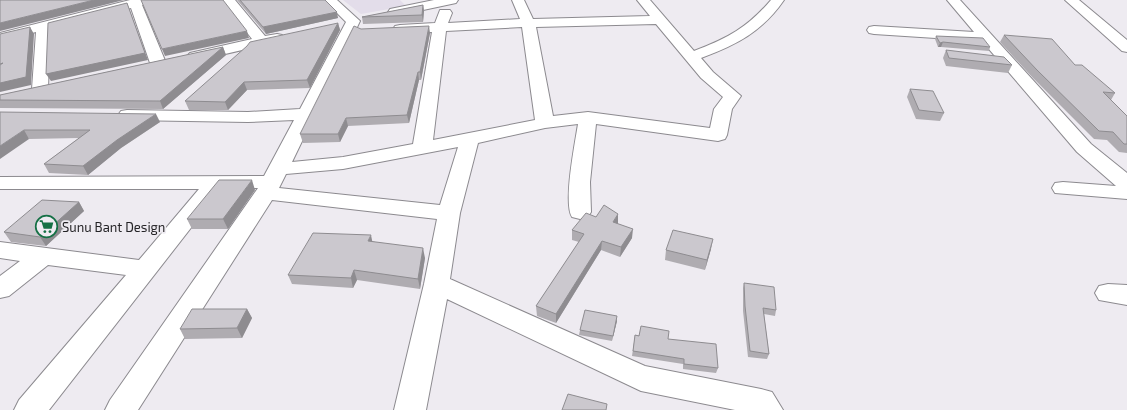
<svg xmlns="http://www.w3.org/2000/svg" width="1127" height="410" font-family="'Exo 2',sans-serif">
  <rect width="100%" height="100%" fill="#eeebf1"/>
  <path fill="#e3ddea" d="M343,0H400L406,6L361,14Z"/>
  <g fill="none" stroke-linecap="round" stroke-linejoin="round">
    <defs>
      <path id="minor" d="M130,0H151L149,3L142,5L166,63L163,66L158,68L153,66L150,63L131,8L50,28L48,89L46,93L40,94L34,93L32,89L36,32L0,41V33Z
        M222,0H235L265,36L277,34L282,35L284,38L282,41L277,42L195,61L190,59L187,56L190,53L252,39Z
        M324,0H337L360,21L292,162L343,157L413,144L432,32L400,33L395,32L393,29L395,26L400,25L435,23L440,10H450L452,13L448,23L520,19L512,0H524L533,19L650,16L637,0H650L694,51C728,38 747,28 771,0H784C762,32 736,45 701,58L713,72L741,96L732,109L727,135L725,139L718,141L596,124L590,182L591,212L588,217L580,219L572,217C563,203 575,143 578,124L545,128L478,143L460,213L450,279L645,366L761,389L772,392L783,410H735L641,391L447,299L426,410H394L424,284L437,219L272,200L138,410H105L110,400L258,188H222L49,410H14L19,400L126,275L48,265L9,296L0,298V276L20,261L0,258V242L139,260L199,189H0V177L264,176L294,120L248,122L127,120L121,119L118,115L121,111L127,110L248,112L300,109L346,22ZM656,24L701,78L723,97L714,109L710,128L588,112L553,116L536,27ZM522,27L535,120L433,140L446,31ZM458,147L440,205L279,188L286,174L343,169Z
        M434,0H458L456,3L395,16L390,15L388,12L390,9Z
        M947,0H960L1091,144L1127,173V199L1055,193L1052,188L1055,183L1063,182L1116,186L1077,152L982,41L874,34L869,33L867,30L869,27L874,26L974,32Z
        M1065,0H1079L1127,40V52L1122,51Z
        M1108,284L1127,285V305L1099,300L1095,293L1099,286Z"/>
    </defs>
    <use href="#minor" stroke="#8c8a8f" stroke-width="2"/>
    <use href="#minor" fill="#fff" fill-rule="evenodd"/>
  </g>
  <path fill="#afacb1" d="M237,0H325L338,18L266,34Z
    M423,5L424,11L423,22L363,24L362,17Z
    M338,23L340,30L310,88L247,90L228,110H189L185,101Z
    M361,29L430,33L421,80H419L409,123L348,126L340,142L303,143L300,134Z
    M1004,35L1075,65L1115,93L1111,100L1127,116V153L1119,152L1107,140L1094,139L1033,78L1000,42Z
    M936,36L990,47L989,51L941,47H938L935,39Z
    M223,47L226,55L163,109L0,108V95Z
    M946,50L1012,65L1008,73L946,66L943,58Z
    M910,89L944,113L940,121L916,119L907,97Z
    M0,112L160,122L121,148L88,175L49,173L44,164L79,138L29,139Z
    M255,190L228,229H192L187,219Z
    M79,202L84,211L46,246L11,242L4,232Z
    M618,223L617,224L632,238L620,257L601,250L556,323L537,316L536,306L579,242L572,240V230Z
    M372,241L425,258L420,289L357,280L353,288L292,284L288,275Z
    M711,249L705,270L665,260L666,250Z
    M744,283L776,310L775,316L764,314L769,354L767,359L748,357L743,311V288Z
    M247,309L252,318L242,338L185,339L180,329Z
    M617,321L612,341L579,335L580,330Z
    M635,335L668,339L718,368L716,373L683,369V364L632,356Z"/>
  <path fill="#8e8c90" d="M94,0H124L0,31V23Z
    M127,3L148,60L51,81L46,74Z
    M423,5L424,11L423,22L422,15Z
    M337,12L338,18L266,34L263,27Z
    M338,23L340,30L310,88L307,80Z
    M429,26L430,33L421,80L420,72Z
    M30,27L34,34L31,85L0,92V83Z
    M247,31L249,38L165,56L162,49Z
    M943,42L941,47H938L940,43Z
    M223,47L226,55L163,109L160,101Z
    M418,72L419,80L409,123L407,115Z
    M244,82L247,90L228,110L225,102Z
    M156,114L160,122L121,148L88,175L83,166L117,140Z
    M346,118L348,126L340,142L338,134Z
    M24,130L29,139L0,159V146Z
    M252,180L255,190L228,229L223,219Z
    M79,202L84,211L46,246L40,237Z
    M618,214V223L612,232L613,222Z
    M633,229L632,238L620,257L621,247Z
    M371,235L373,245L368,241Z
    M713,239L711,249L705,270L707,260Z
    M602,241L601,250L556,323V314Z
    M423,248L425,258L420,289L418,279Z
    M354,270L357,280L353,288L351,278Z
    M247,309L252,318L242,338L237,328Z
    M617,316V321L612,341Z"/>
  <path fill="#cbc8ce" stroke="#8e8c90" d="M0,0H94L0,23Z
    M141,0H223L247,31L162,49Z
    M240,0H325L337,12L263,27Z
    M127,3L145,53L46,74L48,23Z
    M423,5L422,15L362,17Z
    M338,23L307,80L244,82L225,102L185,101L247,46L250,42Z
    M354,26L361,29L429,26L420,72H418L407,115L346,118L338,134H300Z
    M30,27L26,77L0,83V65L3,63L0,64V34Z
    M1004,35L1052,39L1075,65H1082L1115,93L1103,92L1127,116V144H1124L1113,132L1099,131L1037,70Z
    M936,36L983,38L990,47L943,42L940,43Z
    M223,47L160,101L0,100V95Z
    M946,50L1004,57L1012,65L949,58Z
    M910,89L933,91L944,113L919,110Z
    M0,112L156,114L117,140L83,166L44,164L90,130H24L0,146Z
    M219,180H252L223,219H187Z
    M42,200L79,202L40,237L4,232Z
    M604,205L618,214L613,222L633,229L621,247L602,241L556,314L536,306L584,234L572,230L586,213L596,217Z
    M673,230L713,239L707,260L666,250Z
    M313,233L371,235L368,241L423,248L418,279L354,270L351,278L288,275Z
    M744,283L774,287L776,310L763,308L769,354L750,351L745,306Z
    M192,309H247L237,328L180,329Z
    M585,310L617,316L613,336L580,330Z
    M641,326L669,331L668,339L716,344L718,368L684,364V359L633,351L635,335L639,336Z
    M568,394L607,404L606,410H562Z"/>
  <defs>
    <symbol id="supermarket-ring" viewBox="-11 -11 22 22"><circle r="9.5" fill="#eeebf1" stroke="#157045" stroke-width="1.5"/><path d="M-6-5.5h2.5l.6 2H6L4.5 2H-2.5L-4.4-4H-6ZM-1.5 3.2a1.3 1.3 0 1 0 .1 0ZM3 3.2a1.3 1.3 0 1 0 .1 0Z" fill="#157045"/></symbol>
  </defs>
  <g fill-rule="evenodd">
    <use href="#supermarket-ring" x="34" y="214" width="25" height="25"/>
  </g>
  <g text-anchor="middle" stroke-width="3.5" stroke-linejoin="round" paint-order="stroke">
    <g font-size="13" fill="#242326" stroke="#eeebf1" text-anchor="start">
      <text x="62" y="232">Sunu Bant Design</text>
    </g>
  </g>
</svg>
